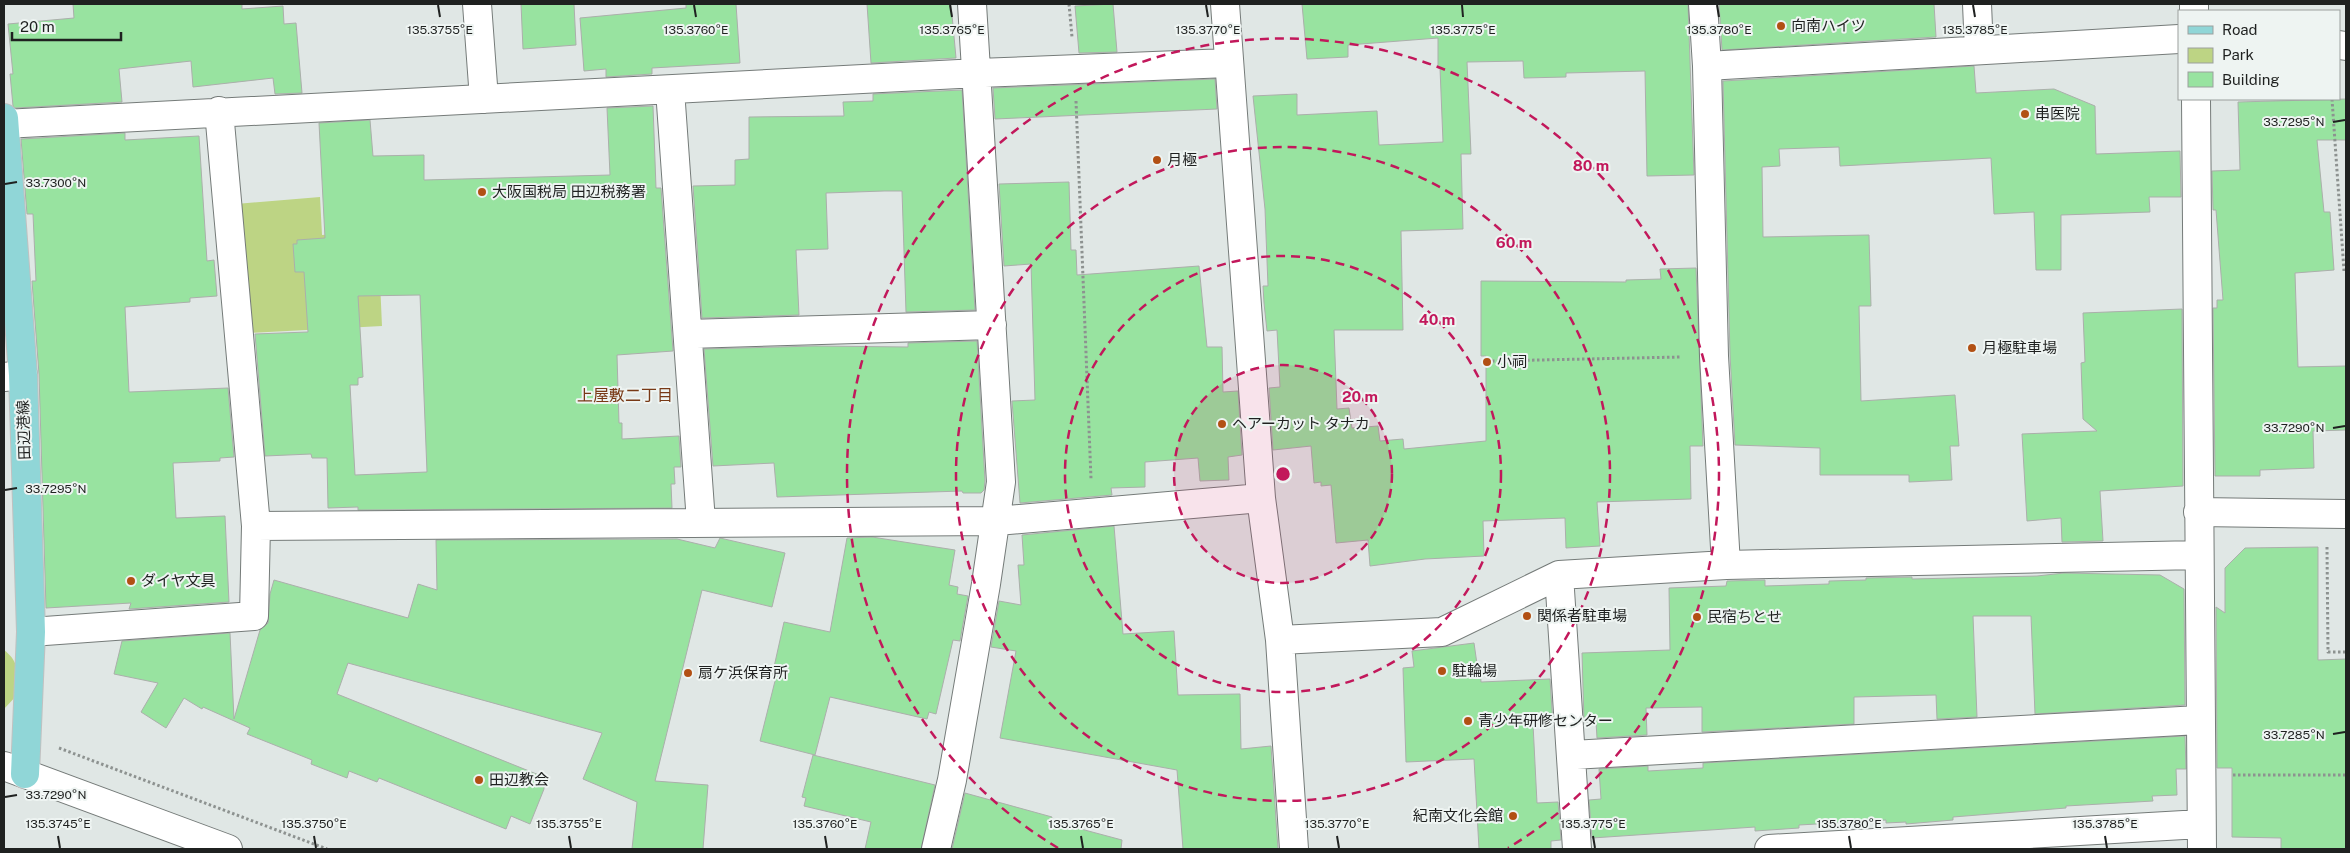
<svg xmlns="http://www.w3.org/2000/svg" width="2350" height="853" font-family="'Public Sans','Noto Sans JP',sans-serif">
  <rect width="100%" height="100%" fill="#e0e7e5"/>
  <path fill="#bdd484" d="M320,197L322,235L348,233L377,214L382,326L248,333L236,204Z
    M4,650C20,662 18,675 18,694L4,709Z"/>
  <path fill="#98e3a0" stroke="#abafab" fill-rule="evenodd" d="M73,4H242V9L283,6L284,24L296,23L302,93L275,94L273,78L193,87L191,61L119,69L122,102L15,108L13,106L10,74H13L8,24L74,18Z
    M521,4H574L576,45L523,49Z
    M686,4H736L740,63L652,68V74L606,77V69L584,71L580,18L686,8Z
    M867,4H951L956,58L871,63Z
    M1113,4L1117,52L1079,53L1075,6Z
    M1302,4H1688L1694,175L1647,176L1645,71L1566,73V77L1524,78L1523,61L1467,62L1471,154H1461L1463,229L1401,231L1403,330H1334L1337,409L1349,408L1352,428L1378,426L1380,441L1403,439L1404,449L1486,441V356H1481V281L1626,282V280L1661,279L1660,269L1696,268L1703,446H1690L1691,499L1597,502L1600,546L1566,548L1565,518L1483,521L1484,556L1425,559L1370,566L1368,540L1336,543L1331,485L1321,486V482L1314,483L1311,446L1273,450L1269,388L1280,387L1277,330L1267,331L1264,303L1263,286H1268L1265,209L1253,96L1297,94V115L1377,111L1379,145L1443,142L1440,68H1438V38L1348,45V57L1307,59Z
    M1719,4H1934L1936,37L1722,50Z
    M1974,66L1976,93L2054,89L2095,106L2096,154L2180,151L2181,197H2149L2150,212L2061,215V270H2036L2034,212L1994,214L1991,158L1840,166L1839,147L1779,149L1780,166L1762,167L1763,237L1869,235L1871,306H1859L1861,401L1955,395L1959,446H1950L1952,480L1909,482V475H1820V448L1735,445L1730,355L1723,81Z
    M1215,79L1217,109L995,119L993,88Z
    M962,90L975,310L906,312L902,191H884L826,193L828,249L796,250L799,315L702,318L693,186L735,185V160L749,159V117L844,116L843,102L873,101V94Z
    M2346,99V140H2317L2324,212H2330L2334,270L2295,273L2298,367L2346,366V430L2313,431L2314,468L2260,470V476H2215L2213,308H2217V300H2223L2216,210H2213L2212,171L2240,170L2238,102Z
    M653,106L656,188H661L673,351L617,355L619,423H622V439L679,436L681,467H674L675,484H671L672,508L358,510V507L328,508L327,458H312L311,454L265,456L255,334L308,332L304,272H295L293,244H297V240L325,238L319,123L370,120L373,156L424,155V180L610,175L607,108ZM420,295L427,472L355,475L350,385H358V378L363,377L358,296Z
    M125,133V140L199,136L207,261L214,260L217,296L190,298V302L125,307L129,392L228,388L234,457L220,458V461L173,463L176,518L225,516L229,602L129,609L131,603L46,608L39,374L32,281H36L33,214H27L21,139Z
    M1069,182L1071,250H1076L1077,275L1199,266L1207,347H1222L1223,392L1238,391L1242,455L1228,457L1229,480L1200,481L1198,458L1145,462V487L1111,488L1112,495L1020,503L1012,401L1035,400L1031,264L1004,266L999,184Z
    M2182,309L2183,486L2100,491L2103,541L2062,542L2061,518L2027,521L2022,434L2097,431L2083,419L2081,363L2085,362L2083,313Z
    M977,341L985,481L984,490L981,493H963L962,491L777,497L774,463L713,466L704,349L815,346L908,347V343Z
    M1114,526L1123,634L1174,631L1178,695L1240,694L1241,749L1271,746L1278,849H1183L1177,770L1000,738L1016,651L991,647L999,601L1021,605L1018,565H1024L1022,535Z
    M872,537L955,550L949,585L958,587L957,594L968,596L960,641L953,640L936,714L929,712L927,719L830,697L815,755L760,741L776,677L772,676L784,622L830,632L847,538Z
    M720,538L785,553L772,607L702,590L655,781L708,785L703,849H632L637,802L583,779L602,733L348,663L337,694L544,777V789L530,824L511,816L506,829L379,778L377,782L349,771L347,778L311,764L312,760L247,734L250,728L203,707L202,709L184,698L166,728L141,712L158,683L114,674L122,641L230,633L234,719L260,630L268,623L270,594L274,580L408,618L418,584L437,590L436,540L677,539L715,548Z
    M2318,547V660L2346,659V849H2281V838L2232,837V768H2217L2216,607L2225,613V568L2245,548Z
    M2064,573L2160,575L2184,589L2185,705L2035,714L2031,616H1973L1977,717L1937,719L1936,695L1854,697V724L1702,732V707L1646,708L1647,735L1597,738L1596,722H1584L1582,653L1670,650L1669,588L1726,586L1727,581L1765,580V586L1829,584V581L1866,580V578L1912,577V579L2037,576Z
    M1474,643L1477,664L1480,663L1481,682L1550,679L1553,724H1533L1537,803L1558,802L1561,840L1551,841V849H1479L1474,759L1406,762L1403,668L1414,667L1412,651Z
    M2185,736L2186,769H2176L2177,795L2152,796L2153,801L2066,806V808L1953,817V820L1906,824V822L1886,823V820L1799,825V828L1755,831V827L1592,838L1589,800L1601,799L1599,769L1648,766V771L1703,768V763Z
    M813,755L935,785L921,849H865L871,822L804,806L806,798L802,797Z
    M965,793L1052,817L1051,821L1122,840L1121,849H952Z"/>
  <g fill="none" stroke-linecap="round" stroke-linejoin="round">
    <defs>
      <path id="minor" d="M477,4L484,99
        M1225,4L1261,498L1280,640L1294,849
        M1703,4L1707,66L1714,356L1726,565
        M1977,4L1979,50
        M2194,4V11
        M2339,45L2346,46
        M1707,66L2179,39
        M670,90L701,522
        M2196,99L2202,849
        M219,111L256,526L997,521L1261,498
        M4,124L978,73L1228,63
        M688,334L992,325
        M4,377L23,375
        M2198,512L2346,514
        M1559,575L1577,849
        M31,632L254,616L256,526
        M1280,640L1442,632L1559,575L1726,565L2199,555
        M1572,755L2199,720
        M4,766L228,849
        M936,849L952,780L986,584L1001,482L972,4
        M1769,849L2201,824"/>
      <path id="major" d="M4,118L23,375L31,632L25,774"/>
    </defs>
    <use href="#minor" stroke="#757b79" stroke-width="30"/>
    <use href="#major" stroke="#c0c1c1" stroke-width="30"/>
    <path stroke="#8d9290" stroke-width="3" stroke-dasharray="2.5 2.5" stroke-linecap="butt" d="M1069,4L1072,37
      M2332,99L2344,271
      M1076,101L1091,479
      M1492,361L1681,357
      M2327,547L2328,652H2346
      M59,748L327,849
      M2233,775H2346"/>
    <use href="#minor" stroke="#fff" stroke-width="28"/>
    <use href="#major" stroke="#90d6d7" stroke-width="28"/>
  </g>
  <path fill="none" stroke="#1f2120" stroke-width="2" d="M438,5L440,17M694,5L696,17M950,5L952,17M1206,5L1208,17M1462,5L1463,17M1717,5L1719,17M1973,5L1975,17M2333,122L2345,120M5,184L17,182M2333,428L2345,426M5,490L17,488M2333,734L2345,732M5,797L17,795M58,836L60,848M314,836L316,848M569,836L571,848M825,836L827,848M1081,836L1083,848M1337,836L1339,848M1593,836L1595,848M1849,836L1851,848M2105,836L2107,848"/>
  <circle cx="1283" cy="474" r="109" fill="#c2185b" fill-opacity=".12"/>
  <g fill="none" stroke="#c2185b" stroke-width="2.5" stroke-dasharray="9 6">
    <circle cx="1283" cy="474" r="109"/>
    <circle cx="1283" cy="474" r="218"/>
    <circle cx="1283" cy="474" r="327"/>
    <path d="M1058 848A436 436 0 1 1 1508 848"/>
  </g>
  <g fill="#b25014" stroke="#eef4f2" stroke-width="2">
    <circle cx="1781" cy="26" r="5"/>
    <circle cx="2025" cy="114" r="5"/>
    <circle cx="1157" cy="160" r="5"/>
    <circle cx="482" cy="192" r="5"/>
    <circle cx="1972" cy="348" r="5"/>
    <circle cx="1487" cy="362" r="5"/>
    <circle cx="1222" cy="424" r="5"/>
    <circle cx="131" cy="581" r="5"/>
    <circle cx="1527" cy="616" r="5"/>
    <circle cx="1697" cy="617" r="5"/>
    <circle cx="1442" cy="671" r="5"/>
    <circle cx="688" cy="673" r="5"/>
    <circle cx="1468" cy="721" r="5"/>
    <circle cx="479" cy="780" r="5"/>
    <circle cx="1513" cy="816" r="5"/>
  </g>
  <g text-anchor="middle" stroke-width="4" stroke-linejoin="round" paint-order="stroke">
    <g font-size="15" fill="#1f2120" stroke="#eef4f2" text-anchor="start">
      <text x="1791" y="31">向南ハイツ</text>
      <text x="2035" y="119">串医院</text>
      <text x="1167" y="165">月極</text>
      <text x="492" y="197">大阪国税局 田辺税務署</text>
      <text x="1982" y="353">月極駐車場</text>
      <text x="1497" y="367">小祠</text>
      <text x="1232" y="429">ヘアーカット タナカ</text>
      <text x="141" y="586">ダイヤ文具</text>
      <text x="1537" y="621">関係者駐車場</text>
      <text x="1707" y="622">民宿ちとせ</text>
      <text x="1452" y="676">駐輪場</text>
      <text x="698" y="678">扇ケ浜保育所</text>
      <text x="1478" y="726">青少年研修センター</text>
      <text x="489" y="785">田辺教会</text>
      <text x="1503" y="821" text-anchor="end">紀南文化会館</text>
    </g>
    <g font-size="15" fill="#1f2120" stroke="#eef4f2">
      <text transform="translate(24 430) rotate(-92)" y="5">田辺港線</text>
    </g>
    <g font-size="16" fill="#783916" stroke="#eef4f2">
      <text x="625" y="401">上屋敷二丁目</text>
    </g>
  </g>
  <g font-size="12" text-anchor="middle" fill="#1f2120" stroke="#eef4f2" stroke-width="4" stroke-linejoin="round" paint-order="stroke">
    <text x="440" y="34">135.3755°E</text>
    <text x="696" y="34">135.3760°E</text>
    <text x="952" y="34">135.3765°E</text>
    <text x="1208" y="34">135.3770°E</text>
    <text x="1463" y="34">135.3775°E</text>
    <text x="1719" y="34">135.3780°E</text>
    <text x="1975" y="34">135.3785°E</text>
    <text x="2294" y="126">33.7295°N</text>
    <text x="56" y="187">33.7300°N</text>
    <text x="2294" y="432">33.7290°N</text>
    <text x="56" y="493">33.7295°N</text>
    <text x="2294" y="739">33.7285°N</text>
    <text x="56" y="799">33.7290°N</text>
    <text x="58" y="828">135.3745°E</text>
    <text x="314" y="828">135.3750°E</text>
    <text x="569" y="828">135.3755°E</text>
    <text x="825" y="828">135.3760°E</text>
    <text x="1081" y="828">135.3765°E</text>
    <text x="1337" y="828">135.3770°E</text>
    <text x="1593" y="828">135.3775°E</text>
    <text x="1849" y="828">135.3780°E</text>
    <text x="2105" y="828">135.3785°E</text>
  </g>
  <circle cx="1283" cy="474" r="8" fill="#c2185b" stroke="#eef4f2" stroke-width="2.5"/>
  <g font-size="15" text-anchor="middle" font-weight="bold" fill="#c2185b" stroke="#eef4f2" stroke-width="4" stroke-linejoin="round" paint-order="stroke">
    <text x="1591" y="171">80 m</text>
    <text x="1514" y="248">60 m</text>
    <text x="1437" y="325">40 m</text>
    <text x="1360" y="402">20 m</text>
  </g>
  <rect width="2350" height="853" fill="none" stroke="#1f2120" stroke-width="10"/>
  <rect x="2178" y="10" width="162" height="90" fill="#eef4f2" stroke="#9ba09e"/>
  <rect x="2188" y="26" width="25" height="8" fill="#90d6d7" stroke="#9ba09e"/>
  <text x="2222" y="35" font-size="15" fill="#1f2120">Road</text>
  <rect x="2188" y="48" width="25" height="15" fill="#bdd484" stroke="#9ba09e"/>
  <text x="2222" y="60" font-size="15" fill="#1f2120">Park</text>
  <rect x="2188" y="72" width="25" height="15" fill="#98e3a0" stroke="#9ba09e"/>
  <text x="2222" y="85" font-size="15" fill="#1f2120">Building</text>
  <path d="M12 32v8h109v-8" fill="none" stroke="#1f2120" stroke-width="2.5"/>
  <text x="20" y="32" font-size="15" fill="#1f2120" stroke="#eef4f2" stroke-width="4" paint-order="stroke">20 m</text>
</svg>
